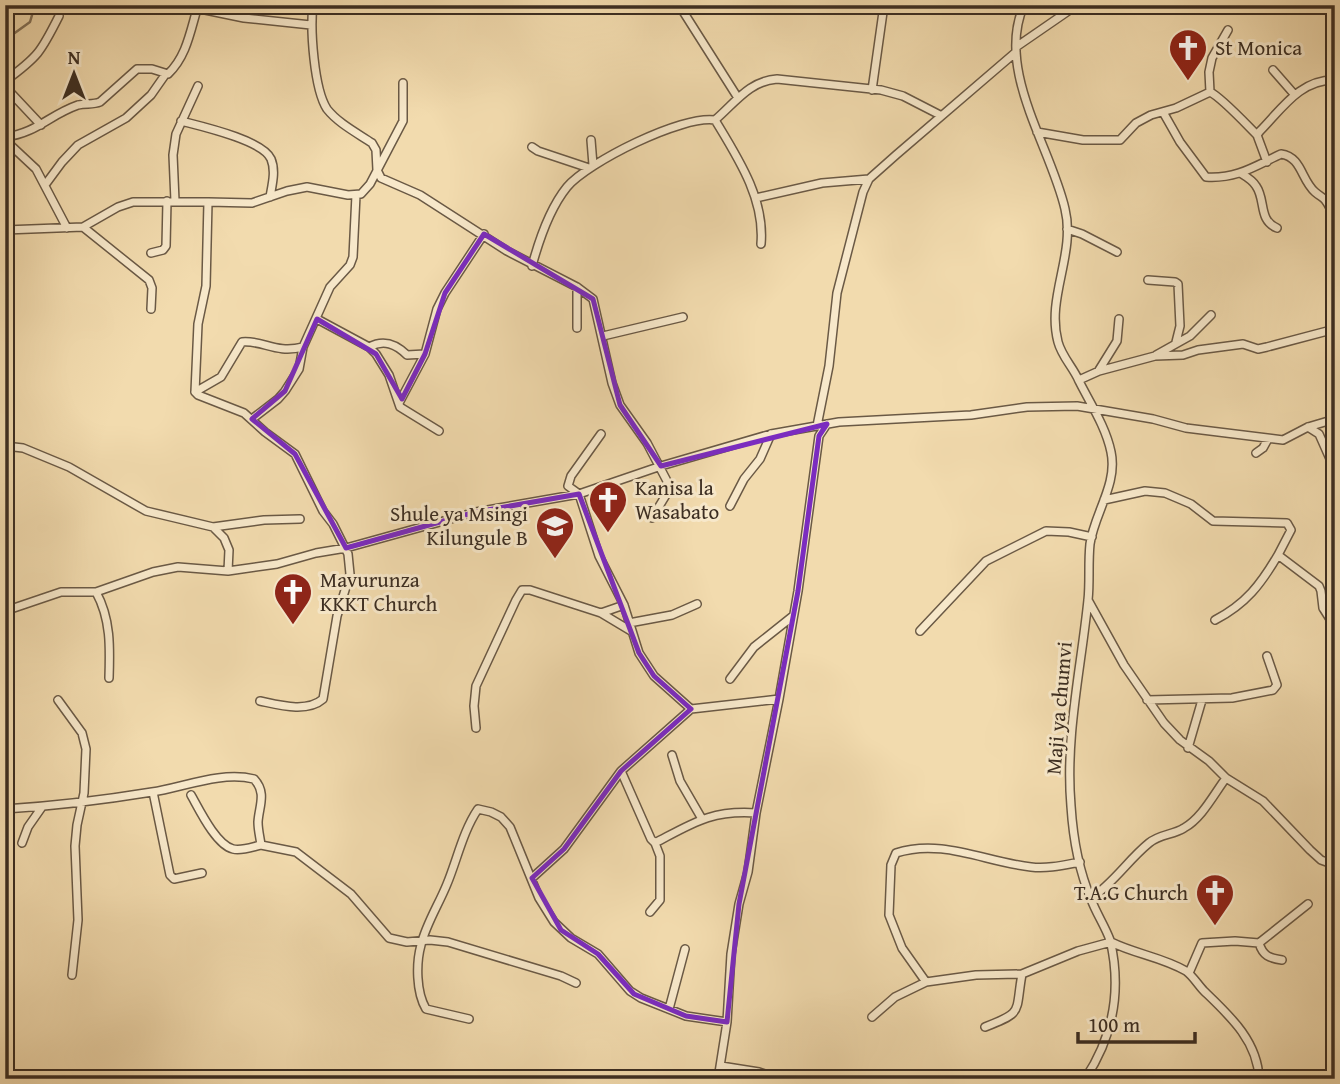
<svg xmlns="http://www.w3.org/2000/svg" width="1340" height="1084" font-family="'Gentium Book Plus',serif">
  <rect width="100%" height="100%" fill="#f2dbae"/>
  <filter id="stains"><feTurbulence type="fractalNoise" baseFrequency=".00286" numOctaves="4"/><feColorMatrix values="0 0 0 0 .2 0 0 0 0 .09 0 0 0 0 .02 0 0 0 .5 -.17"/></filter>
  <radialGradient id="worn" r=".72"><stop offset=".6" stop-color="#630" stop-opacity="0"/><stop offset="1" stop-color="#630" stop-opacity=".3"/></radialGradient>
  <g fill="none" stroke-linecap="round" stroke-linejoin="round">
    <path stroke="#847259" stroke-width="2.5" d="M5,40L30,22L35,5"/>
    <defs>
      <path id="minor" d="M181,5L244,18L311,25
        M313,5C310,29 314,89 327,109C338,123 357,133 372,143L376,150L377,170L381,178L420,195L507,251L577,287L593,299L612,383L620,405L647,443L667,481L666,495L652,518
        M679,5L738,98
        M1024,5C995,70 1051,147 1065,209C1076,254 1046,297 1058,342C1062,357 1073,367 1079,381C1090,403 1106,427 1111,452C1118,484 1094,514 1090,544C1088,563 1090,582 1088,600C1081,669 1065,737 1071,806C1073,837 1079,871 1091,899C1096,913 1105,926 1110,940C1112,947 1113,955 1114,962C1119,1005 1109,1043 1085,1079
        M1016,47L1077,5
        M1273,70L1294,94
        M5,81C38,57 41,52 59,16
        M5,84L10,92L41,125
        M872,90L884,5
        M1210,92C1221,97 1247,125 1257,135
        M1163,112L1180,142L1206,177C1237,179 1255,166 1281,154C1302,157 1301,180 1315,192C1323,199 1324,196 1330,208
        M181,121C200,126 263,140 271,159C276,171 272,185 270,197
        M1037,132L1083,140H1120L1136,123L1151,115L1176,108L1210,92L1209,72L1212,58L1228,30
        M5,137C37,133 49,115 78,105C86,103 93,105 100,102L137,69H152L168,74C186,57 190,33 197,9
        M5,140L36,169L67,228
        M591,140L593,165
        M532,147L538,151L589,168
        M1267,162L1257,135L1260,131C1281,110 1300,79 1335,80
        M1242,174C1247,177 1253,181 1256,186C1266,200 1258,220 1277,228
        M45,185L62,162L78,145L126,118L151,95L165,75
        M756,198L822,183L869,179
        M175,201L173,155L176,134L198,86
        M208,202L252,203L287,191L307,187L348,195L361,194L370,184L403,121V83
        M83,227L149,280L152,288L151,309
        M1067,229L1082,234L1117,252
        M5,230L83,227L118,207L133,202H208L206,286L198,324L195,392L198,395L244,413L265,432L295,454L323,511L333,524L348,554L350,574L337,616L323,699C307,713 279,705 260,701
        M761,244C765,199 738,158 715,120C735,103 749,81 777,79L881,90L903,96L940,115
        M151,253L163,250L166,246L167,201
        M532,266C539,240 550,208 567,187C588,162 682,115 715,120
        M1148,280L1175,282L1178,284L1180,326L1176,342
        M577,287V328
        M317,319L369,347L376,354L389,375L400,407L439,431
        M603,336L683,317
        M369,347C384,339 396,344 407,355L425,354
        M1156,355L1190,336L1211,315
        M1099,370L1117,341L1119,319
        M1079,380L1099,371L1155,356L1183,355L1198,350L1243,344L1258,349L1267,347L1335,329
        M195,392L221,377L242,342C264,340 275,354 303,347
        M399,403L425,354L437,309L445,293L484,234
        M252,419L278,399L285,391L299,369L303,347L330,287L350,265L353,257L356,195
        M817,426L829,366L837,293L863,192L869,179L896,155L1016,52
        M1308,427L1319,434L1335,470
        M601,434L571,476L568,486L579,494L599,556L624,605L639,653L654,676L691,709
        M5,446L23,448L69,467L146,511L213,527L224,538L229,550L228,571
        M1256,453L1263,448L1268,439
        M1104,500L1145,491L1165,493L1191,504L1213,521L1287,523L1291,530L1278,555L1319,586L1321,591L1323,608L1335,627
        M730,506L744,479L760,459L771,434
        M213,527L264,520L300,519
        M96,592C111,619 110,648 109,678
        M1088,600L1124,665L1164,723L1180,740L1209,761L1226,778L1263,801L1310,850L1321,860L1335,865
        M1323,608L1335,606
        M5,611L61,592H96L153,572L178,567L228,571L277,564L316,553L346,548L476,512L579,494L661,466L771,434L839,422L971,415L1027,407L1077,406L1153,419L1186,428L1283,440L1308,427L1335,419
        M601,613L624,605
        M1215,620C1246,604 1261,584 1278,555
        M629,623L672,615L697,604
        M920,631L986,561L1046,531L1069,532L1092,537
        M730,679L754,647L793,616
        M58,700L82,733L86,749L84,793L77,825L75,846L78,920L72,975
        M1147,700L1232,698L1273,690L1277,685L1267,656
        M476,728L474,706L476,686L516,600L522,590H530L601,613L631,631
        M1188,748L1202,700
        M672,755L680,781L702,819
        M153,792L170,875L174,879L202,873
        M191,795C199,809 216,845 233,849C242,851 252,847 261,845
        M5,809C54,806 103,800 152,792C184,787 221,771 254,779C267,793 259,806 258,822C258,830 260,837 261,845L296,852L351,894L389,938L407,942L430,940L448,942L561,976L576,983
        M22,843L28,827L42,807
        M655,843L651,839L621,771L691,709L779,699
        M532,878L564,849L621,771
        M1090,899C1114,883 1128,860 1149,843C1160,834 1173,835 1184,828C1202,818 1214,794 1226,778
        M650,912L660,900V856L655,843C693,823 711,810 756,813
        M1259,943C1263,956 1269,958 1282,960
        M1189,973L1202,943L1235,941L1259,943L1308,904
        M926,982L902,948L889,915L891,865L896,853C942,838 985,862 1031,867C1048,869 1064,865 1080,862
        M669,1009L685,949
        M872,1017L895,997L926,982L976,975L1022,974L1078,951L1111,942C1135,954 1162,957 1186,971C1193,976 1198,985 1204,991C1229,1015 1258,1041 1259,1079
        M469,1019L426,1009C416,992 416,963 421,945C426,924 439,904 447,884C457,860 463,831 478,809L491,812L501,817L510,827L539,898L554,922L571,938L598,954L630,991L641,998L686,1016L727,1022
        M985,1027C1024,1012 1015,1013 1022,974
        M721,1066L759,1072L780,1079
        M350,1079L354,1075
        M718,1079L727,1022L731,954L739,904L748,872L756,813L779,699L798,591L819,436L827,424"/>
    </defs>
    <use href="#minor" stroke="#6a5945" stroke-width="10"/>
    <use href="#minor" stroke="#f7e8ca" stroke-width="7"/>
  </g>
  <path fill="none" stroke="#7b2cbf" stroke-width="5" stroke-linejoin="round" d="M484,234L593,299L620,405L661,466L827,424L819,436L798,591L739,904L727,1022L686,1016L634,994L598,954L561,930L532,878L564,849L621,771L691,709L654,676L639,653L579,494L476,512L346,548L295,454L252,419L285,391L317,319L376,354L402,399L425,354L445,293Z"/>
  <defs>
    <symbol id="church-pin" viewBox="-11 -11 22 30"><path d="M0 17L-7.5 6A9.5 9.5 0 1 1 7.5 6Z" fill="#8f2418" stroke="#f7e8ca"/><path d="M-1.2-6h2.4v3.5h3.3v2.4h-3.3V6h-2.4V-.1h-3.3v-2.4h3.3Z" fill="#fff"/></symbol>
    <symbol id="school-pin" viewBox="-11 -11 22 30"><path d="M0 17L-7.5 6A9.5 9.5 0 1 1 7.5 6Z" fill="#8f2418" stroke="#f7e8ca"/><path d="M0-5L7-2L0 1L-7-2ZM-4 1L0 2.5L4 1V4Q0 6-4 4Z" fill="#fff"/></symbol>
  </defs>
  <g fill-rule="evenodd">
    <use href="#church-pin" x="1166" y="26" width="44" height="60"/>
    <use href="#church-pin" x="586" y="478" width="44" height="60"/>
    <use href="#school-pin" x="533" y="504" width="44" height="60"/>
    <use href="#church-pin" x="271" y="570" width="44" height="60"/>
    <use href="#church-pin" x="1193" y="871" width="44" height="60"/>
  </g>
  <g text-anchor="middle" stroke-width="6" stroke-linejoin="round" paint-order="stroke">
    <g font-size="21" fill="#3c2e22" stroke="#f7e8ca" text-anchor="start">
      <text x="1215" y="55">St Monica</text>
      <text x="635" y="495">Kanisa la<tspan x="635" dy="24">Wasabato</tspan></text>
      <text x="528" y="521" text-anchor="end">Shule ya Msingi<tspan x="528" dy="24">Kilungule B</tspan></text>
      <text x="320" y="587">Mavurunza<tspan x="320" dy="24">KKKT Church</tspan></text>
      <text x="1188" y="900" text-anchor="end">T.A.G Church</text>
    </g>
    <g font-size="21" fill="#3c2e22" stroke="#f7e8ca">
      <text transform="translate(1059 708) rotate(-85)" y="7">Maji ya chumvi</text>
    </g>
  </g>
  <rect width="1340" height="1084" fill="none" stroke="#f2dbae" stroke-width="28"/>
  <rect x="7" y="7" width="1326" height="1070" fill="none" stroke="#3c2e22" stroke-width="3.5"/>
  <rect x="14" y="14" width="1312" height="1056" fill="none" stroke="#3c2e22" stroke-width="2"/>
  <g transform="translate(74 74)" stroke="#f7e8ca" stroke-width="5" paint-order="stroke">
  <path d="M0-5L12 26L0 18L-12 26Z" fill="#3c2e22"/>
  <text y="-10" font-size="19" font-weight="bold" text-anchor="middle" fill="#3c2e22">N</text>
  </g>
  <path d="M1078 1032v10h117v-10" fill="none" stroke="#3c2e22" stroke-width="3.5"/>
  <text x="1088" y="1032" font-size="21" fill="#3c2e22" stroke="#f7e8ca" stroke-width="5" paint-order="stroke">100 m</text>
  <rect width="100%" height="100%" filter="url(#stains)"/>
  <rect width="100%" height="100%" fill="url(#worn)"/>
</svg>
